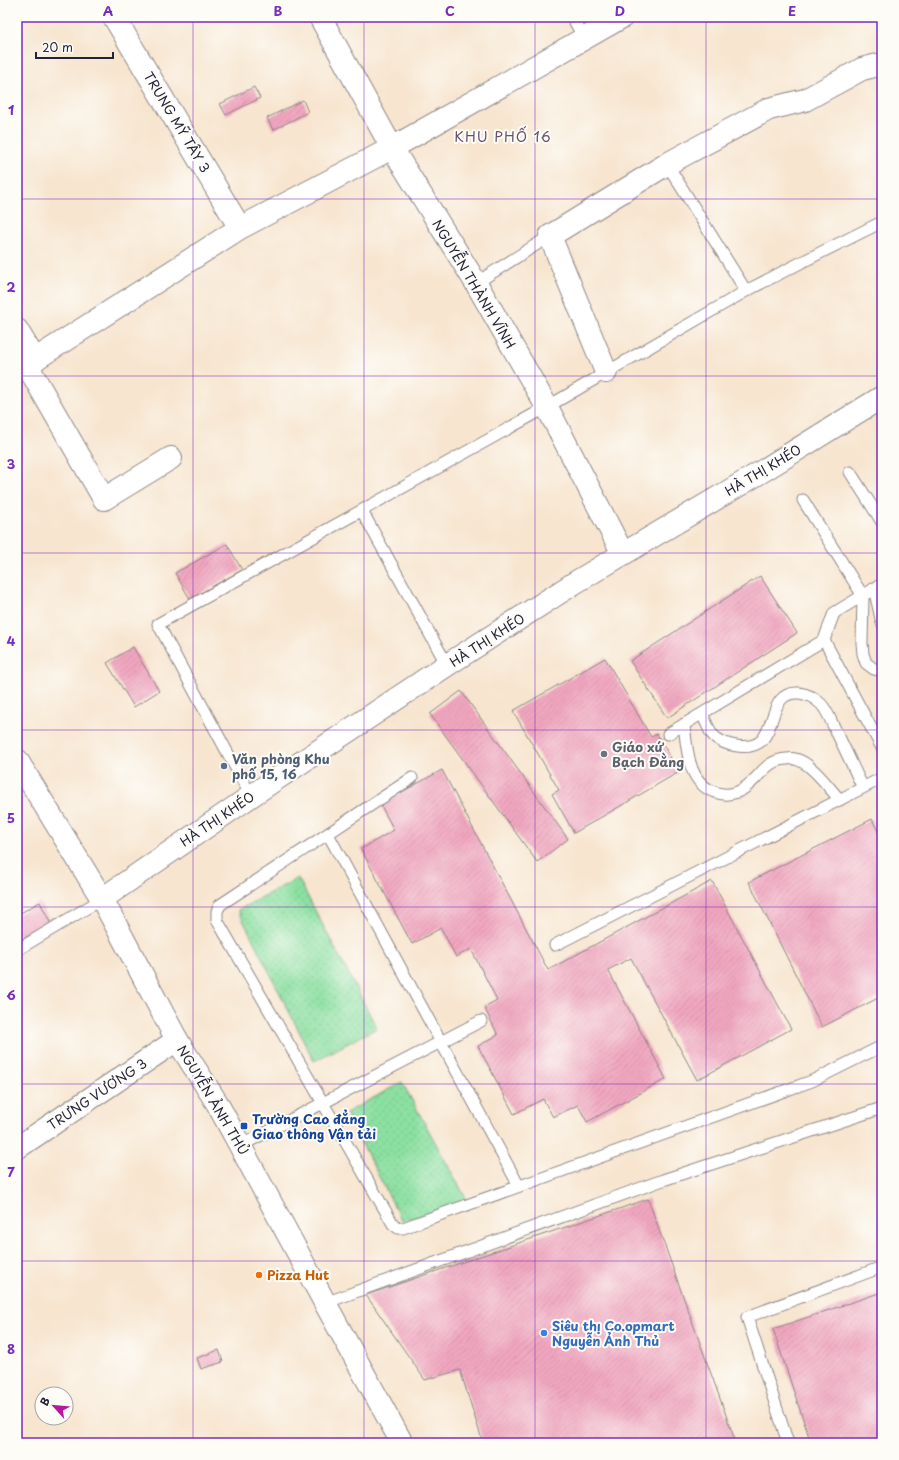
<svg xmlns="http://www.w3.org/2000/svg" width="899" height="1460" font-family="'Playpen Sans',sans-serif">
  <defs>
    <pattern id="park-dots" width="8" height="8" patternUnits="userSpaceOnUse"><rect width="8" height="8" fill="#8ce0a2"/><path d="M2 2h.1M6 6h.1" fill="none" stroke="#78c08c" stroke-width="1.8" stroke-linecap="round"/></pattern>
    <pattern id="building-hatch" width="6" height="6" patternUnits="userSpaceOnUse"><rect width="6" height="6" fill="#f1a6bf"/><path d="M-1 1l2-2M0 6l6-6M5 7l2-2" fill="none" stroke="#ce8fa5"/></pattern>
  </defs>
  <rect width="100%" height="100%" fill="#fdfcf7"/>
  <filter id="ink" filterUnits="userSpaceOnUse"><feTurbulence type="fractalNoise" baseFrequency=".025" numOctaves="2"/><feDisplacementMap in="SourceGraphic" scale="8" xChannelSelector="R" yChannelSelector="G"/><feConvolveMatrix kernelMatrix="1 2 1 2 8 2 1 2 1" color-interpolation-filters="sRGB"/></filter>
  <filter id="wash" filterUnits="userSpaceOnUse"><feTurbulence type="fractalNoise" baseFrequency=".012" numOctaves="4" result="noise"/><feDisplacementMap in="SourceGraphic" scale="16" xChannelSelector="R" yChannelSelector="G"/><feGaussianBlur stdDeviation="0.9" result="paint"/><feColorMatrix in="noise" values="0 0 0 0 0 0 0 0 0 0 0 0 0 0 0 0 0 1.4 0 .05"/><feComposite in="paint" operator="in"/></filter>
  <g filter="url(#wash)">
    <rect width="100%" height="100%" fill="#f7e5cf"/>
    <path fill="url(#park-dots)" stroke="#57816e" d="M298,878L377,1028L314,1061L238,910Z
      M402,1082L468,1202L402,1221L346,1113Z"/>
    <g id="blocks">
      <path fill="url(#building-hatch)" d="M254,87L260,98L226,115L220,104Z
        M303,100L308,112L273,130L267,118Z
        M227,544L242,570L190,599L175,573Z
        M760,576L797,633L667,718L630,661Z
        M133,647L159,691L134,707L107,663Z
        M605,658L651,737L657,734L679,772L574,833L552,794L559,790L513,711Z
        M461,691L568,839L537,862L430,714Z
        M442,770L548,970L712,881L791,1029L697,1080L631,958L608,970L666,1079L587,1122L578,1105L553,1117L543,1099L514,1114L478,1046L498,1035L484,1007L497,1000L471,949L456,957L441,928L412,944L361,849L394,830L380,804Z
        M872,819L882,840V996L822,1027L749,882Z
        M40,902L51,924L17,942V915Z
        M648,1199L736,1443H483L460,1370L425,1380L366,1295Z
        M882,1292V1443H811L773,1329Z
        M219,1350L223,1362L201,1369L197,1358Z"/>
    </g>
  </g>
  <g filter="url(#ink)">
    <use href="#blocks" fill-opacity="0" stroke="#8c8485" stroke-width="1"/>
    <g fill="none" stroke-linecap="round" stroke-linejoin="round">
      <defs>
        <path id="lane" d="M572,17L584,38
          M667,164L746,291
          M476,283L550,236
          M850,472L882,522
          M803,500L863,596L862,643L863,654L866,663L874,669L882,671
          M362,511L447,665
          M874,588L882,623
          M824,640L882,748
          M702,714C705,720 708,727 711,733C720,745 748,752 761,741C776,727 770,691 799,693C808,694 815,698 821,704C828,711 832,724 837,733C846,751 854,769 863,788
          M684,724C687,750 688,786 718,793C728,796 739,793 747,786C762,775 765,761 786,759C789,759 792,758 795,759C811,762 829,788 840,800
          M668,734L824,640L834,613L882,584
          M412,778L220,905L217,911V920L393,1224L398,1228H403L812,1081L882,1046
          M251,796L158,624L547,407L746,291L802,262L882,222
          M328,834L519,1186
          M555,945L882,778
          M17,950L102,899
          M240,1146L481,1021
          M325,1303L663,1180L882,1108
          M788,1443L747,1317L882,1267"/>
        <path id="street" d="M114,17L240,228
          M320,17L392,148L476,283L547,407L623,554
          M17,330L35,360
          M27,365L104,499L171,458
          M17,371L240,228L392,148L622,17
          M606,372L550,236L667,164L769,109L805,100L862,69L882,64
          M102,899L251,796L447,665L576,582L761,472L882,397
          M17,1148L177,1040"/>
        <path id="secondary" d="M17,760L102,899L177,1040L217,1103L325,1303L402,1443"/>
      </defs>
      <use href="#lane" stroke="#8c8485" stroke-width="13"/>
      <use href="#street" stroke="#8c8485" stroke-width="24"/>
      <use href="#secondary" stroke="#8c8485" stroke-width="24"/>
      <use href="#lane" stroke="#fff" stroke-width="11"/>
      <use href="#street" stroke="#fff" stroke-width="22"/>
      <use href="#secondary" stroke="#fff" stroke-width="22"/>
    </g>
  </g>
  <path fill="none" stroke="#7b2cbf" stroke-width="1" stroke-opacity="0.55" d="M193,17V1443M364,17V1443M535,17V1443M706,17V1443M17,199H882M17,376H882M17,553H882M17,730H882M17,907H882M17,1084H882M17,1261H882"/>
  <circle fill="#6b7280" stroke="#fdfcf7" stroke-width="1.5" cx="604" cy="754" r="4"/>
  <circle fill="#5c6f8a" stroke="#fdfcf7" stroke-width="1.5" cx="224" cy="766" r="4"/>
  <rect fill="#1a4fb4" stroke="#fdfcf7" stroke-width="1.5" x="240" y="1122" width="8" height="8" rx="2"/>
  <circle fill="#e8710a" stroke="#fdfcf7" stroke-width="1.5" cx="259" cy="1275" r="4"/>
  <circle fill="#3f7fe0" stroke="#fdfcf7" stroke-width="1.5" cx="544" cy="1333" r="4"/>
  <g text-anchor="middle" stroke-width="4" stroke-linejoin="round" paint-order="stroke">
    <g font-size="13" fill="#22223b" stroke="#fdfcf7">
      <text transform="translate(177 122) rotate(59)" y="5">TRUNG MỸ TÂY 3</text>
      <text transform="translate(474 284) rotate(59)" y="5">NGUYỄN THÀNH VĨNH</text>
      <text transform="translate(763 470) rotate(-31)" y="5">HÀ THỊ KHÉO</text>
      <text transform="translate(487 640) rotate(-33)" y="5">HÀ THỊ KHÉO</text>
      <text transform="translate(217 819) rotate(-34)" y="5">HÀ THỊ KHÉO</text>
      <text transform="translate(97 1094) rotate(-34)" y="5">TRƯNG VƯƠNG 3</text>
      <text transform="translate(213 1100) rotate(59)" y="5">NGUYỄN ẢNH THỦ</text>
    </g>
    <g font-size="13" font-weight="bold" fill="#5b616d" stroke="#fdfcf7" text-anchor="start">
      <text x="612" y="752">Giáo xứ<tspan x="612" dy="15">Bạch Đằng</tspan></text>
    </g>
    <g font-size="13" font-weight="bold" fill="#4e5e75" stroke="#fdfcf7" text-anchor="start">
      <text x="232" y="764">Văn phòng Khu<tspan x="232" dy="15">phố 15, 16</tspan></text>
    </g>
    <g font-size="13" font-weight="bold" fill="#164399" stroke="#fdfcf7" text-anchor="start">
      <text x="252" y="1124">Trường Cao đẳng<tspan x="252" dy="15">Giao thông Vận tải</tspan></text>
    </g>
    <g font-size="13" font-weight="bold" fill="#c56008" stroke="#fdfcf7" text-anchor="start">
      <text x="267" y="1280">Pizza Hut</text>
    </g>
    <g font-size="13" font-weight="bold" fill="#366cbe" stroke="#fdfcf7" text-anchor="start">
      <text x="552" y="1331">Siêu thị Co.opmart<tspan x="552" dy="15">Nguyễn Ảnh Thủ</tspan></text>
    </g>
    <g font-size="14" letter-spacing="1" fill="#6a5069" stroke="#fdfcf7">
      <text x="503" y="142">KHU PHỐ 16</text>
    </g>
  </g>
  <rect width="899" height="1460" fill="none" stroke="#fdfcf7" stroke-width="44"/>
  <g transform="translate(54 1406) rotate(297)"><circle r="19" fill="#fdfcf7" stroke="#a5a5ac"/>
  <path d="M0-3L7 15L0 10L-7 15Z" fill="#b5179e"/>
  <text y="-6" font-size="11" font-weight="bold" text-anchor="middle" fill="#22223b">B</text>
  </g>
  <path d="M36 52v6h77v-6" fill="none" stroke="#22223b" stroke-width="2"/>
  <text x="42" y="52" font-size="12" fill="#22223b" stroke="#fdfcf7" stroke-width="3" paint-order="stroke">20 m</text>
  <rect x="22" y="22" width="855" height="1416" fill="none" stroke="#7b2cbf" stroke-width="1.5"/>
  <g font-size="13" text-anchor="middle" font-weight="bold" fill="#7b2cbf">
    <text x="108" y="16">A</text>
    <text x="278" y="16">B</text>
    <text x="450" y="16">C</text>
    <text x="620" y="16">D</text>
    <text x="792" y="16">E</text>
    <text x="11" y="115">1</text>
    <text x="11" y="292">2</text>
    <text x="11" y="469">3</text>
    <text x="11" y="646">4</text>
    <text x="11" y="823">5</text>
    <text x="11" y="1000">6</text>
    <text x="11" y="1177">7</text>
    <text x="11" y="1354">8</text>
  </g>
</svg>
